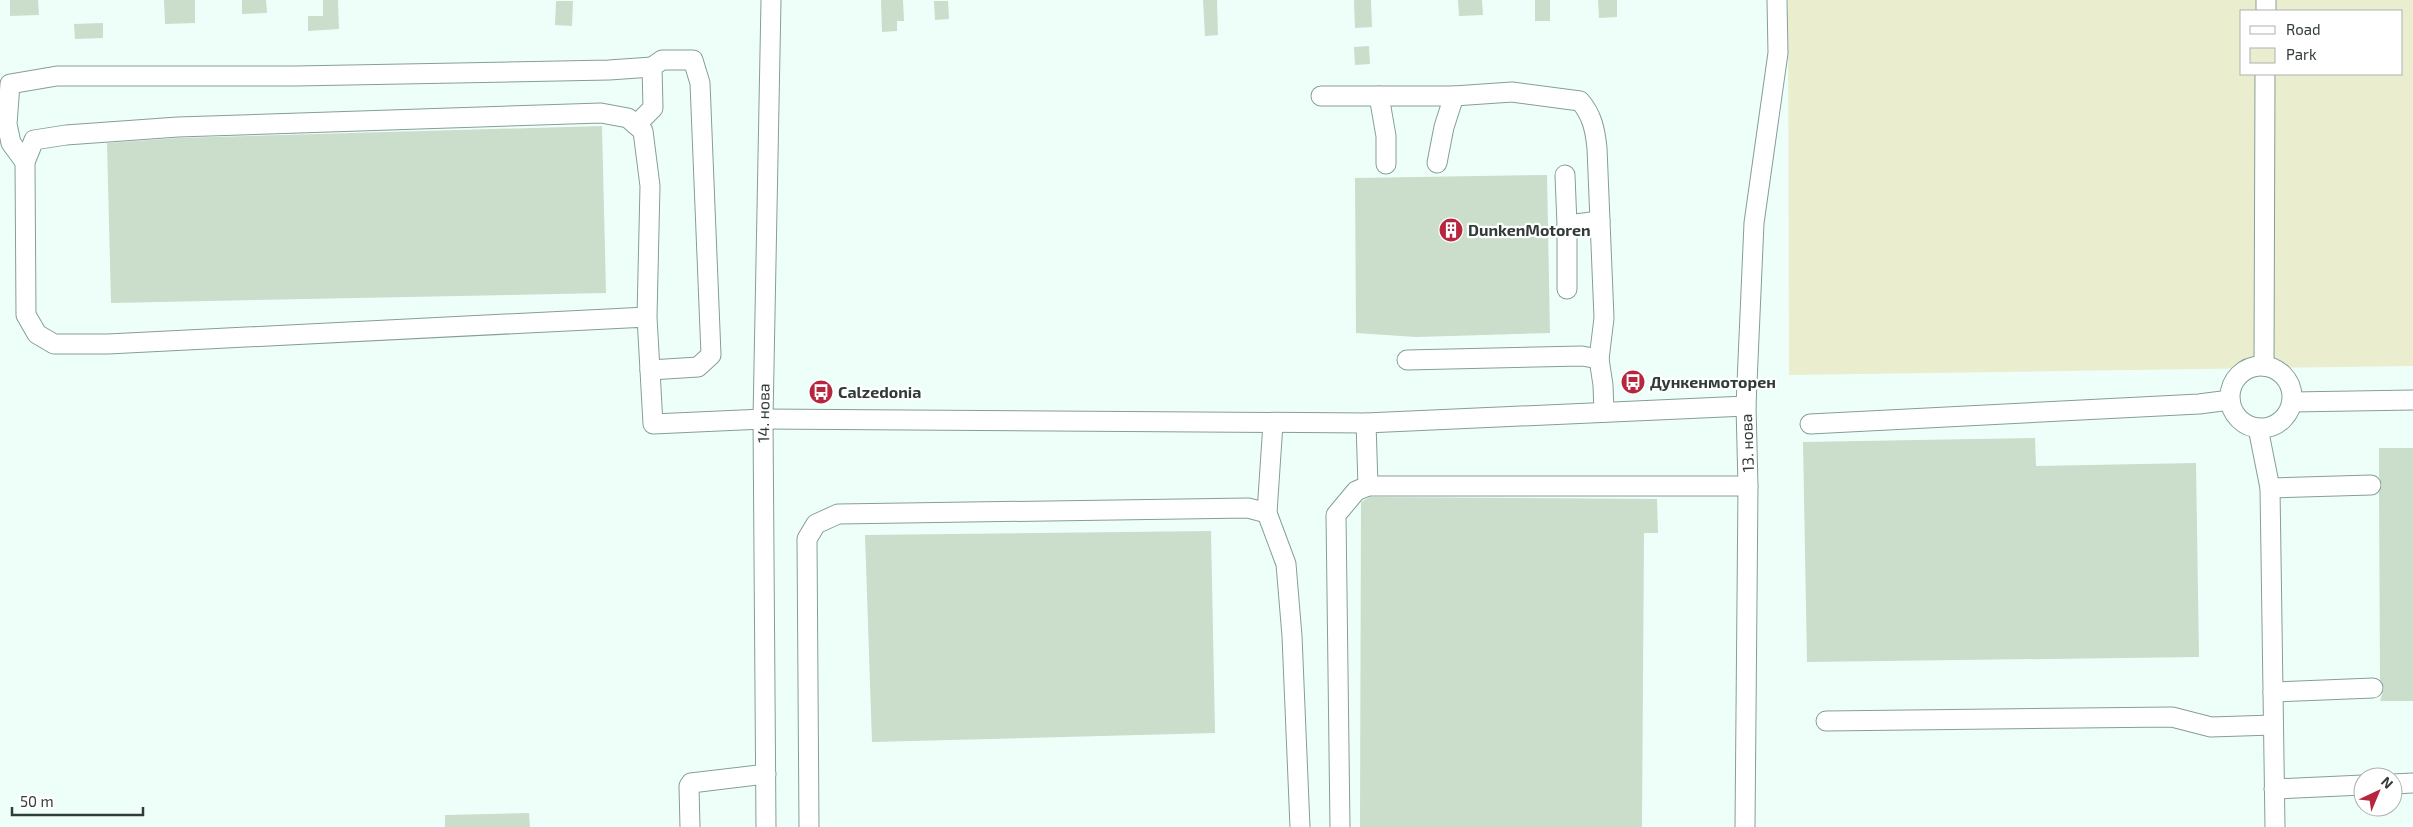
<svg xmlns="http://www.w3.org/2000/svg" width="2413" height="827" font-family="'Exo 2',sans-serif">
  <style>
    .green { fill: #eaeecf; fill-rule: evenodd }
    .building { fill: #cbddcb }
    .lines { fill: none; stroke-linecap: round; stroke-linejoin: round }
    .minor-casing { stroke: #859e97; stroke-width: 21 }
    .minor { stroke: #fff; stroke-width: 19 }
    .labels { text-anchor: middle; stroke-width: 4.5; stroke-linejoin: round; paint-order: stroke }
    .poi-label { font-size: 16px; font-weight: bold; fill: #313c39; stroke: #fff; text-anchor: start }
    .street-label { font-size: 16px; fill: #313c39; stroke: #fff }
  </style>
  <rect width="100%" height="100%" fill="#eefffa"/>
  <path class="green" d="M1788 0H2413V366L1789 375ZM2242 11H2402V74H2242Z"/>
  <path class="building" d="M10 0H38L39 15 10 16Z
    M164 0H195V23L165 24Z
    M242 0H266L267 13 242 14Z
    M323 0H338L339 29 308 31V16H323Z
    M881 0H903L904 21H897V31L882 32Z
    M1203 0H1217L1218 35 1205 36Z
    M1354 0H1371L1372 27 1355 28Z
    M1458 0H1482L1483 15 1459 16Z
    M1535 0H1550V21H1535Z
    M1598 0H1617V17L1599 18Z
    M556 1H573L572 26 555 25Z
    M934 1H948L949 19 935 20Z
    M103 23V38L75 39 74 24Z
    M1369 46 1370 64 1355 65 1354 47Z
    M602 126 606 293 111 303 107 143 179 138Z
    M1547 175 1550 333 1416 337 1356 333 1355 178Z
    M2035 438 2036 466 2196 463 2199 657 1807 662 1803 442Z
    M2379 448H2413V701H2380L2384 688 2380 680 2379 492 2382 485 2379 477Z
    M1370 497 1657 499 1658 533H1644L1642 827H1360L1361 502Z
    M1211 531 1215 733 872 742 865 535Z
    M529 813 530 827H445V815Z"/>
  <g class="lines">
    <defs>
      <g id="minor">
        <path d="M2266 11V0"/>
        <path d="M1321 96H1454L1512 92 1580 101C1592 115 1595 129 1597 148L1604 318 1599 359"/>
        <path d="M1379 96 1386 136V164"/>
        <path d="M636 125 653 108 652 67 662 60H693L700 83 711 355 698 367 650 370"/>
        <path d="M25 162 11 143 7 124 10 84 57 76H296L609 70 652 67"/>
        <path d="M1437 163 1444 127 1454 96"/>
        <path d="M1565 175 1567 225 1600 221"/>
        <path d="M1567 289V225"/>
        <path d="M647 317 650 186 643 131 628 118 601 113 178 127 66 135 34 140 25 162 26 315 37 334 54 344H108L647 317 653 424 763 419 1366 423 1746 406"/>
        <path d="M1407 360 1582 356 1599 359 1603 385 1604 412"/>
        <circle cx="2261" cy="397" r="31"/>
        <path d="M2264 366 2265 74"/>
        <path d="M2292 402 2413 400"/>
        <path d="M1273 423 1267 513 1286 564 1292 636 1300 827"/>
        <path d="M1366 423 1368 486"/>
        <path d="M1810 424 2199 404 2230 400"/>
        <path d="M2258 428 2270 488 2275 827"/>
        <path d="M2270 488 2371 485"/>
        <path d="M2273 692 2373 688"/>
        <path d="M1826 721 2172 717 2211 727 2273 725"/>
        <path d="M2393 784 2413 783"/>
        <path d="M2274 789 2363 785"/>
        <path d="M690 827 689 786 691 783 766 774"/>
        <path id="s1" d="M766 827 763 419 771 0"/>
        <path d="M809 827 807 539 816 524 838 514 1248 508 1267 513"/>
        <path d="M1340 827 1336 515 1356 491 1368 486H1748"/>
        <path d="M1745 827 1748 486 1746 406 1754 223 1778 53 1777 0"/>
      </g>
    </defs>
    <use href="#minor" class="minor-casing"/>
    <use href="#minor" class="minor"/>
  </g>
  <defs>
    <symbol id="building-disc" viewBox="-11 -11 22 22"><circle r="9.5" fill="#b7263e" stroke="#fff"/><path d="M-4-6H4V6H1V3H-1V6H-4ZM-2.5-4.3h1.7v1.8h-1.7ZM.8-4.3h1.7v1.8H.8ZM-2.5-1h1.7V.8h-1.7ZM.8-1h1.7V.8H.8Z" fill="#fff"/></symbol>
    <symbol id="bus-disc" viewBox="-11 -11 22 22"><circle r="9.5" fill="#b7263e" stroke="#fff"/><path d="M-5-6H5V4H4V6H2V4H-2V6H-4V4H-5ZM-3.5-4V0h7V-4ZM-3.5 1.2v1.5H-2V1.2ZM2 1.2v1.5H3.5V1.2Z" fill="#fff"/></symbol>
  </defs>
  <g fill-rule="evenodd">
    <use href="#building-disc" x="1437" y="216" width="28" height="28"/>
    <use href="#bus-disc" x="1619" y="368" width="28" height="28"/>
    <use href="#bus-disc" x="807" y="378" width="28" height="28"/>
  </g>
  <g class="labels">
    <g class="poi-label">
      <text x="1468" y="236">DunkenMotoren</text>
      <text x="1650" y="388">Дункенмоторен</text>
      <text x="838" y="398">Calzedonia</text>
    </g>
    <g class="street-label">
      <text dy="6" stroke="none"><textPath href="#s1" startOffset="414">14. нова</textPath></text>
      <text transform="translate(1747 443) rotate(-92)" y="6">13. нова</text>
    </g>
  </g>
  <rect x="2240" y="10" width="162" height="65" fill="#ffffff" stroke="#adb1b0"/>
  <rect x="2250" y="26" width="25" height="8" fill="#ffffff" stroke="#adb1b0"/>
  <text x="2286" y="35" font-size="15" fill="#313c39">Road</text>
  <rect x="2250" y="48" width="25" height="15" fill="#eaeecf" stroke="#adb1b0"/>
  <text x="2286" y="60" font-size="15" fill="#313c39">Park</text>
  <g transform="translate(2378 792) rotate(44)"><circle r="24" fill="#ffffff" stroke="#adb1b0"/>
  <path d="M0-4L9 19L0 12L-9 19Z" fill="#b7263e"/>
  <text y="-8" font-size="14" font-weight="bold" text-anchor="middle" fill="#313c39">N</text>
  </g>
  <path d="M12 807v8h131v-8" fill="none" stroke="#313c39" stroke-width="2.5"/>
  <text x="20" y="807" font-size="15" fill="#313c39" stroke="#ffffff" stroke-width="4" paint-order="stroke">50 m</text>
</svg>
